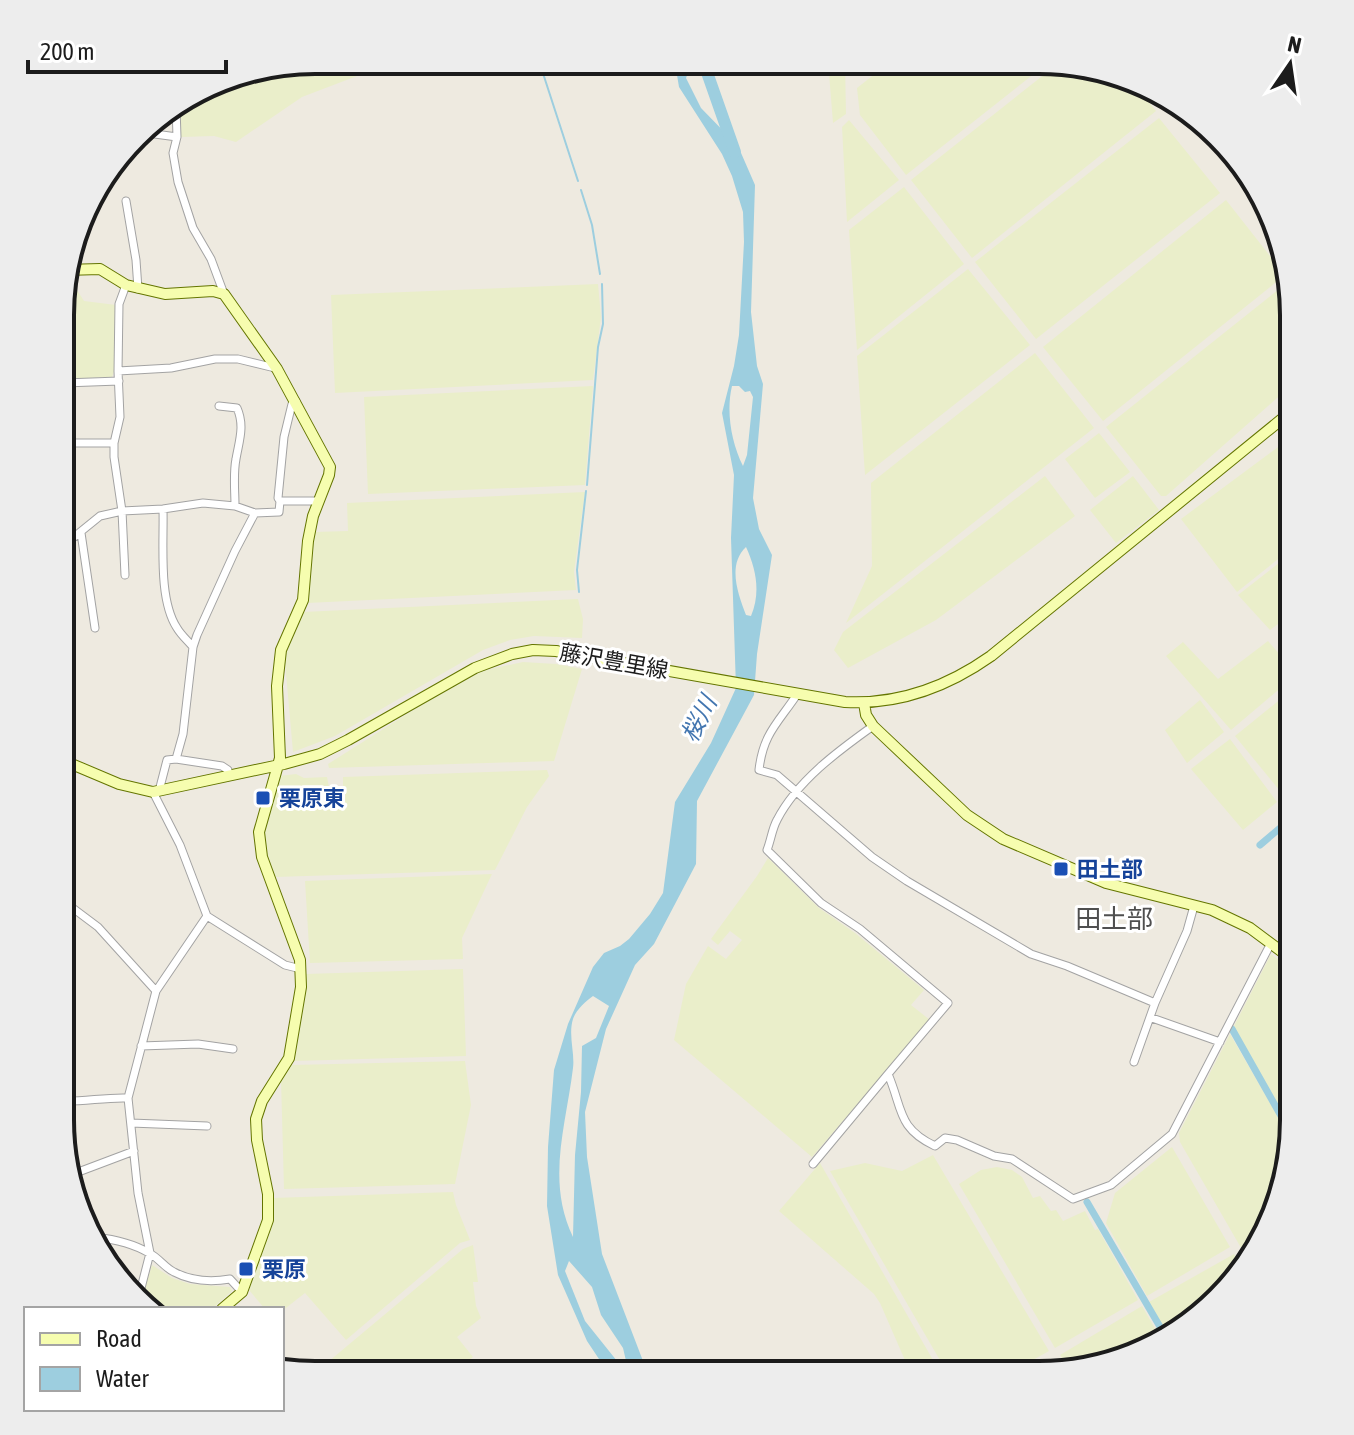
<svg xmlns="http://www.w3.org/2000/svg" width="1354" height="1435" font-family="'Asap Condensed','Noto Sans JP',sans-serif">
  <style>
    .farmland { fill: #eaeeca }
    .water { fill: #9dcedf; fill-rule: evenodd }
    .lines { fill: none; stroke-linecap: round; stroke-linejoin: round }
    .stream { stroke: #9dcedf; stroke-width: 2 }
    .canal { stroke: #9dcedf; stroke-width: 7 }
    .river { stroke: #9dcedf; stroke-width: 12 }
    .street-casing { stroke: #a3a3a3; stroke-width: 9 }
    .secondary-casing { stroke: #647500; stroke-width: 12 }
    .street { stroke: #fff; stroke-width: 7 }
    .secondary { stroke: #f6fdaf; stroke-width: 10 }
    .transit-dot { fill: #1a4fb4; stroke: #fff; stroke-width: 3 }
    .labels { text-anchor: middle; stroke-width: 6; stroke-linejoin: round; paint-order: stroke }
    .street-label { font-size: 22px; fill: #1c1c1c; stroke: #fff }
    .transit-label { font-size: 22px; font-weight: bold; fill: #164399; stroke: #fff; text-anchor: start }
    .water-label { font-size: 24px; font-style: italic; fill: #4376b0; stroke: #fff }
    .quarter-label { font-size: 26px; fill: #4f4f4f; stroke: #fff }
    .rim { fill: none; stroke: #1c1c1c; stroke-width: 4 }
  </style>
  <rect width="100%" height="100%" fill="#eeeae0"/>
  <path class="farmland" d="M315 60H399L302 97 236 142 214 136 181 137 179 104 233 74Z
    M828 61 845 62 846 114 833 123Z
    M890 62H1049L906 175 860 115 857 88Z
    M1060 62H1072L1133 83 1156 111 972 258 911 180Z
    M1159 118 1220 193 1036 339 975 262Z
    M849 120 899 180 847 222 842 127Z
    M904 187 964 264 857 350 849 230Z
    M1226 200 1285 275 1103 421 1043 347Z
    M968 269 1030 345 865 475 857 356Z
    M65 276H68L84 301 116 305 115 369 112 377 64 379Z
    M1288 282 1293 299V384L1166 496H1161L1106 427Z
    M598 284 601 317 593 380 335 393 331 295Z
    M1035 353 1094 428 846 623 872 566 871 483Z
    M593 386 585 485 368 494 364 397Z
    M1099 433 1130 472 1095 498 1065 459Z
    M1293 436V547L1237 592 1181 519Z
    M1045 476 1075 516 936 620 848 668 834 650 843 632Z
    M1133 476 1159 510 1116 543 1090 510Z
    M585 492 574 572 576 590 307 603 309 561 314 532 348 531 347 503Z
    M1293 552V613L1270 630 1238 595Z
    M578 599 583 619 582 638 534 636 510 640 483 650 335 736 293 752 284 651 303 612Z
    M1268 641 1288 664 1280 671 1283 686 1231 730 1166 656 1183 642 1218 679Z
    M523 662 556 664 582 669 554 761 329 768 328 764 453 685 485 670Z
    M1293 689V807L1235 736Z
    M1200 700 1224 732 1187 763 1165 730Z
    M1230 739 1277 802 1243 830 1191 769Z
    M547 770 549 776 527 807 495 870 275 877 267 860 263 844 264 830 279 776 296 774 304 778 327 777 330 792H343V777Z
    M768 858 819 908 855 933 924 990 911 1005 930 1020 812 1157 674 1040 686 984 708 946 726 959 742 940 730 931 718 945 711 939 757 876Z
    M492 874 462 938 463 959 310 963 305 881Z
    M1271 954 1293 971V1131L1233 1028Z
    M463 969 466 1056 294 1061 306 974Z
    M1230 1034 1292 1141 1260 1247 1248 1260 1180 1142 1179 1133Z
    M465 1061 471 1105 455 1184 284 1189 281 1080 291 1065Z
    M1172 1147 1230 1247 1147 1296 1106 1223 1115 1193Z
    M933 1155 1049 1351 1008 1374H948L830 1171 865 1163 902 1171Z
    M820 1163 941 1374H911L880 1303 874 1294 779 1211Z
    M997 1167 1012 1170 1022 1177 1033 1198 1040 1196 1051 1211 1056 1210 1063 1221 1085 1211 1095 1230 1098 1229 1138 1300 1055 1348 959 1184 981 1170Z
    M453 1192 456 1205 470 1240 460 1243 346 1340 305 1293 282 1311V1309H265L249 1290 271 1227 272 1198Z
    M473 1245 478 1282H473L476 1306 481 1318 457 1337 473 1357 452 1374H318L316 1372 463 1249Z
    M1234 1254 1241 1267 1181 1332 1169 1336 1149 1302Z
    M152 1265 172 1278 190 1284 230 1287 232 1291 212 1309H154L142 1298Z
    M1142 1306 1161 1339 1068 1370 1060 1355Z"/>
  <path class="water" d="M683 61H715L716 68 697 63 690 68 686 78 701 108 738 146 755 185 751 312 757 366 763 384 753 498 759 529 772 555 757 654 754 695 697 801 696 864 654 944 635 965 606 1029 585 1112 587 1157 602 1254 648 1374H609L587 1341 558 1275 547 1206 548 1147 554 1070 568 1024 593 967 604 953 620 946 629 939 650 914 663 893 675 802 711 743 736 688 731 538 734 475 722 413 734 366 739 335 744 242 743 212 732 176 722 154 679 87 677 75ZM732 386H739L745 392 750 391 753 397 747 455 743 466C731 442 726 411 732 386ZM746 547C756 569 761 592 751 616L746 615C738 594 727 565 746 547ZM593 996 609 1006 596 1038 582 1046 581 1092 575 1155 573 1237C546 1181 566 1126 573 1068 575 1053 568 1035 573 1019 576 1010 586 1001 593 996ZM569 1261 592 1287 601 1315 623 1348 627 1365 621 1366 585 1321 565 1271Z"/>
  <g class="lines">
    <path class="stream" d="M539 61 578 181
      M581 190 592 225 600 274
      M587 485 598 347 603 324 602 284
      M579 592 577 570 586 491"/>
    <path class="canal" d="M1260 845 1293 817
      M1293 946 1289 950 1293 954
      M1232 1029 1293 1137
      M1087 1202 1166 1337"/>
    <path class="river" d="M703 61 735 152"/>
    <defs>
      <path id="street" d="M176 107 177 137 173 153 178 182 193 228 211 259 224 294
        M140 132 177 137
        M126 201 136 260 138 289
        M118 371 171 368 215 359H238L275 368
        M64 383 119 381
        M219 406 237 408C245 426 239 441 236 459 233 474 235 491 235 506
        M64 443H114
        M280 501 278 498 284 437 292 404 296 401
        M163 509C164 543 158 599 177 628 181 635 188 641 193 647
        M81 533 95 628
        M63 546 100 516 122 511 163 509 203 503 235 506 255 513 279 512 280 501H318
        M125 575 122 511 114 457V443L120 417 118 371 119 304 126 285
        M798 693C779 722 763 733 759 770L777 775 872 857 907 881 1031 954 1067 966 1155 1003 1134 1062
        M873 726C838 751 797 781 777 820 772 829 771 840 767 850L821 903 860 929 948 1003 888 1074
        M176 759 222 766 228 770 229 776
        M159 791 167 760 176 759 183 734 193 647 197 635 235 551 255 513
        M153 792 180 845 207 916 285 965 301 969
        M62 803 65 800
        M62 900 98 927 156 991
        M1155 1003 1187 931 1194 906
        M1152 1018 1220 1042
        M141 1046 198 1044 233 1049
        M61 1101C84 1102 105 1097 128 1098
        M131 1123 207 1126
        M813 1164 888 1074C903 1109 897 1128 935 1146L945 1138 957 1140 994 1156 1012 1159 1073 1199 1111 1185 1172 1134 1271 943
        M73 1174 134 1151
        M95 1237C112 1239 134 1244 149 1253 159 1258 165 1268 174 1272 191 1281 212 1282 230 1279L242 1292
        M139 1296 150 1253 138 1193 128 1098 156 991 207 916"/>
      <path id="secondary" d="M65 270 100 269 126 285 165 294 213 291 224 294 277 369 330 467 329 475 313 516 308 541 303 600 281 650 277 686 280 758 259 832 262 857 300 960 301 987 289 1058 262 1101 256 1119 257 1140 268 1194V1220L242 1292 222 1309
        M864 703 866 715 873 726 967 815 1003 839 1106 883 1212 910 1250 928 1293 960
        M62 760 119 784 153 792 284 764 320 754 348 740 475 668 512 654 533 650 556 651 845 702C900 705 947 687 991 656L1293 410"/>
    </defs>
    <use href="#street" class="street-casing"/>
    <use href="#secondary" class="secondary-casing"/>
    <use href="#street" class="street"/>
    <use href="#secondary" class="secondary"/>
  </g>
  <g class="transit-dot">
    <rect x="255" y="790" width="16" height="16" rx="4"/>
    <rect x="1053" y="861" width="16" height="16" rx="4"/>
    <rect x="238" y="1261" width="16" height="16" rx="4"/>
  </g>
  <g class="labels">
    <g class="street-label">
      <text transform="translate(614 661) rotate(10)" y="8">藤沢豊里線</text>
    </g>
    <g class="transit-label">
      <text x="279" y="806">栗原東</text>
      <text x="1077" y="877">田土部</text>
      <text x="262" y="1277">栗原</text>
    </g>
    <g class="water-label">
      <text transform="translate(699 719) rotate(-63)" y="8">桜川</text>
    </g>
    <g class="quarter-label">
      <text x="1114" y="928">田土部</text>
    </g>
  </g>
  <path d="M0 0H1354V1435H0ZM315 74H1039A241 241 0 0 1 1280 315V1120A241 241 0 0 1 1039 1361H315A241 241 0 0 1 74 1120V315A241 241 0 0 1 315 74Z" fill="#ededed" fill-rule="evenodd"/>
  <path class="rim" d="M315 74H1039A241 241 0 0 1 1280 315V1120A241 241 0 0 1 1039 1361H315A241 241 0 0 1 74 1120V315A241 241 0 0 1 315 74Z"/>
  <rect x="24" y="1307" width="260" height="104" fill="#ffffff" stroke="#a4a4a4" stroke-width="2"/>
  <rect x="40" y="1333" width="40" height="12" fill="#f6fdaf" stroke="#a4a4a4" stroke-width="2"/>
  <text x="96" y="1347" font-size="24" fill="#1c1c1c">Road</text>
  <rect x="40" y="1367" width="40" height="24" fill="#9dcedf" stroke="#a4a4a4" stroke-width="2"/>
  <text x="96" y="1387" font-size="24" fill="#1c1c1c">Water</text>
  <g transform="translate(1290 64) rotate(13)" stroke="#ffffff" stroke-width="6" paint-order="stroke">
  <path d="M0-6L14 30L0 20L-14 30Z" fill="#1c1c1c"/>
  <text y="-12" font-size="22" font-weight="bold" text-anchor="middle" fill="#1c1c1c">N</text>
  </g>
  <path d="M28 60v12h198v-12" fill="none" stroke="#1c1c1c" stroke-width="4"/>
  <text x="40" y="60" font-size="24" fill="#1c1c1c" stroke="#ffffff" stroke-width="6" paint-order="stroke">200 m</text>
</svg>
